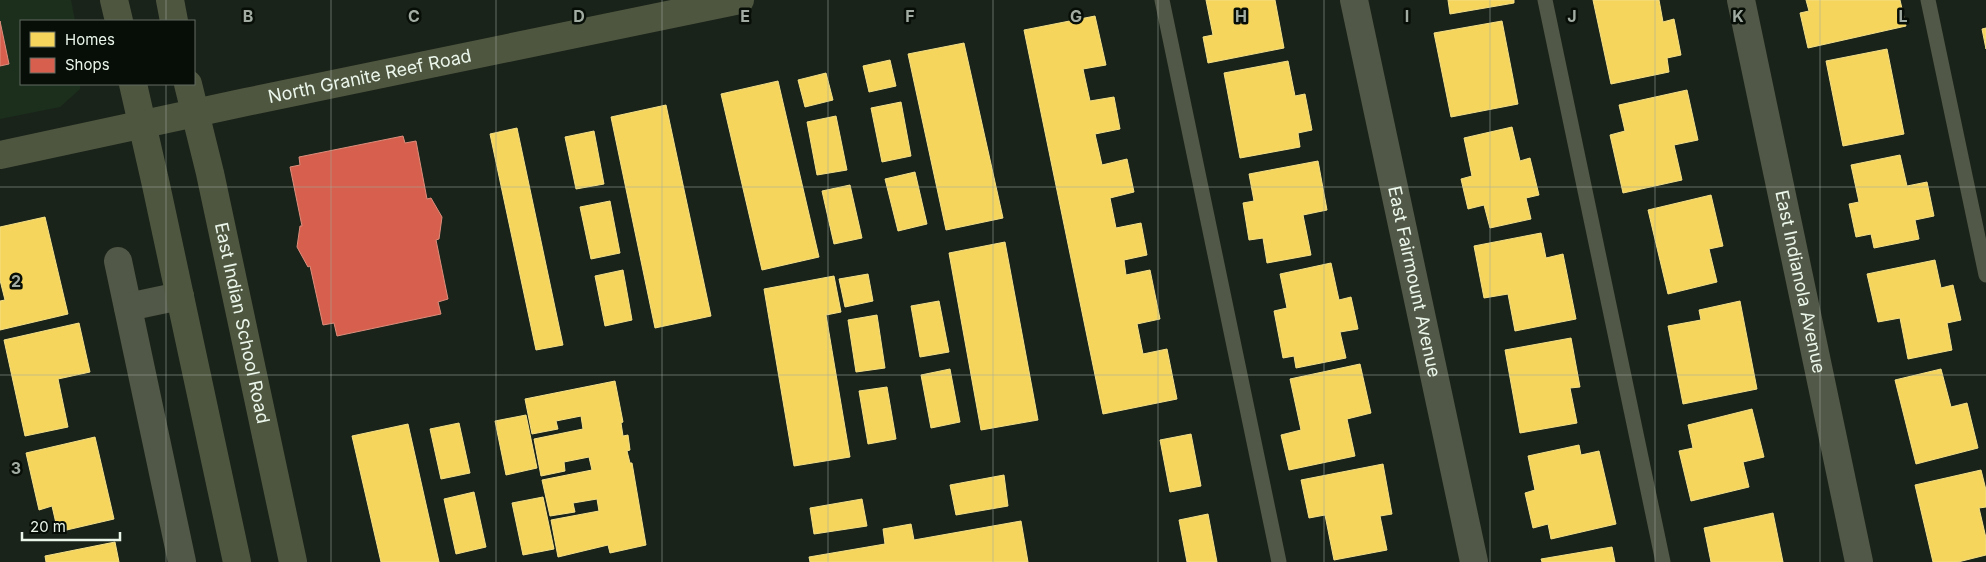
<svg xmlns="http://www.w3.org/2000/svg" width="1986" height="562" font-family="Inter,sans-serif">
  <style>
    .built { fill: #1b2f1c }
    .homes { fill: #f6d55c; stroke: #f3df87 }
    .shops { fill: #d6604d; stroke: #dc8d7c }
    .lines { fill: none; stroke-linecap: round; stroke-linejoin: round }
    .lane { stroke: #525847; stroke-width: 15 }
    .street { stroke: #525847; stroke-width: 28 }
    .secondary { stroke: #4f5640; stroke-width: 28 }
    .grid { fill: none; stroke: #a2aca2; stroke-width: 1; stroke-opacity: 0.55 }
    .labels { text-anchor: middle; stroke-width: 5; stroke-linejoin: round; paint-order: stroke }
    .street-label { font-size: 18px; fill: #ebf6eb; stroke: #070e07 }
    .grid-label { font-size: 16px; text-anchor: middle; font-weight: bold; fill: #a2aca2; stroke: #070e07; stroke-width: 5; stroke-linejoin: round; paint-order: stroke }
  </style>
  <rect width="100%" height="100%" fill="#1a231a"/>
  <path class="built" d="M0 0H71L75 21H21V84H80V89L60 107 0 119Z"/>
  <path class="homes" d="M1206 0H1275L1284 48 1208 63 1203 37 1213 35Z
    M1448 0H1514V3L1450 14Z
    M1593 0H1659L1663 22 1674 19 1681 55 1667 58 1669 72 1611 84Z
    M1806 0H1900L1906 26 1808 48 1800 13 1809 11Z
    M1095 16 1106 65 1083 69 1090 101 1114 97 1120 129 1095 134 1102 165 1127 159 1134 192 1110 198 1116 228 1141 223 1147 255 1124 260 1126 275 1150 270 1160 319 1137 324 1143 354 1167 349 1177 399 1103 414 1024 30Z
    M1502 21 1518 104 1451 117 1434 33Z
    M1986 28V49L1982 29Z
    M964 43 1003 218 946 230 908 54Z
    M1887 49 1904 134 1843 146 1826 61Z
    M890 60 896 86 869 92 863 66Z
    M1288 61 1295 96 1305 94 1312 130 1298 133 1300 147 1240 158 1224 73Z
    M826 73 833 100 805 107 798 80Z
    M778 81 819 257 762 270 721 94Z
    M1687 90 1698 140 1674 145 1682 180 1623 193 1610 135 1625 131 1619 105Z
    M901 102 911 156 882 162 871 108Z
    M666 105 711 316 655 328 611 117Z
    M836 116 847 170 817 175 807 122Z
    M1512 127 1520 161 1530 158 1539 195 1526 198 1531 219 1490 228 1484 205 1468 209 1461 179 1472 176 1464 138Z
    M517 128 563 345 536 350 490 134Z
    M594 131 604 184 576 189 565 137Z
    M1900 155 1907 186 1927 182 1934 216 1915 220 1919 239 1874 248 1871 234 1856 237 1849 204 1859 202 1851 165Z
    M1318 161 1327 210 1303 215 1311 255 1267 263 1263 238 1249 240 1243 203 1254 201 1249 174Z
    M915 172 927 224 898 231 885 179Z
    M850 185 862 238 834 244 822 191Z
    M1711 195 1723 246 1709 249 1717 282 1668 294 1648 210Z
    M610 201 620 253 591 259 580 207Z
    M45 217 68 314 0 330V301L5 300 0 280V227Z
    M1541 233 1546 258 1563 254 1576 319 1515 331 1508 294 1484 298 1474 246Z
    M1005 242 1038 420 981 430 949 253Z
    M1935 260 1941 288 1953 285 1961 320 1947 323 1952 350 1908 359 1900 318 1878 322 1867 274Z
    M1331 263 1339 300 1351 297 1358 329 1340 332 1346 358 1296 368 1294 356 1283 358 1274 311 1287 308 1280 274Z
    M623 270 632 320 605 326 595 276Z
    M868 274 873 301 845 307 839 279Z
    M834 276 841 312 826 315 850 457 794 466 764 289Z
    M939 301 949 352 920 357 911 306Z
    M1740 301 1757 389 1683 404 1668 326 1701 320 1699 310Z
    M877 315 885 368 856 372 848 320Z
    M79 323 90 372 58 379 68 427 25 436 4 340Z
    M1571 338 1580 387 1570 388 1577 423 1520 433 1505 350Z
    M1360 364 1371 413 1347 419 1355 456 1289 470 1281 435 1301 430 1290 379Z
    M950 369 960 422 931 428 921 375Z
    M1941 369 1951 407 1967 403 1978 448 1916 464 1895 380Z
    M615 381 623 422 621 423 623 436 628 435 630 450 627 451 630 463H632L646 545 610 553 608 545 558 557 551 520 599 511 597 499 573 503 575 512 550 516 542 480 592 470 589 457 564 462 565 471 541 476 534 439 583 429 581 416 556 421 558 429 532 434 525 399Z
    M887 387 896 439 868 444 859 391Z
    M1752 409 1764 457 1743 462 1749 487 1691 501 1679 451 1693 448 1688 425Z
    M526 415 537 468 506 475 495 421Z
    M459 423 470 473 441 479 430 429Z
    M408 424 439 562H381L352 436Z
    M1191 434 1201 486 1170 492 1160 440Z
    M95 437 114 519 58 532 52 506 39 510 26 453Z
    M1579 445 1581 455 1599 451 1616 524 1551 539 1548 524 1533 528 1525 493 1535 490 1528 456Z
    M1383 464 1392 514 1380 516 1387 550 1334 560 1325 515 1309 518 1301 480Z
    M1981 470 1986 490V507L1979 508 1986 538V555L1958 562H1933L1915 485Z
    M1004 475 1008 506 956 515 950 485Z
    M474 492 486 547 456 554 444 499Z
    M543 497 554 549 523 555 512 503Z
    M862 499 867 526 814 534 810 508Z
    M1773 513 1783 562H1711L1704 528Z
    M1208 514 1217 562H1187L1179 520Z
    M1021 521 1028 562H810L809 557 885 544 883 529 911 524 914 540Z
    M115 542 119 562H46L45 556Z
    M1612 547 1615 562H1542L1541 559Z"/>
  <path class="shops" d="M0 21 9 64 0 66Z
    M403 136 405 143 416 141 427 199 431 198 442 217 439 239 436 240 448 299 438 302 441 314 337 336 334 323 323 325 310 266 308 267 297 247 300 226H302L290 167 300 165 299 157Z"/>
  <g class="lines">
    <path class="lane" d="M1162 0 1279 562
      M1545 0 1663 562
      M1928 0 1986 275"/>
    <g class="street">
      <path id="s1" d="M1354 0 1474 562"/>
      <path id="s2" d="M1741 0 1859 562"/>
      <path d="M118 261 182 562"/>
      <path d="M128 307 180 296"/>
    </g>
    <g class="secondary">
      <path d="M114 0 119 21"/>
      <path d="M170 0 174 21"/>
      <path d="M133 84 156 185 237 562"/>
      <path id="s3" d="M188 84 210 173 293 562"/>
      <path id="s4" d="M0 155 246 102 740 0"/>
    </g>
  </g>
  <path class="grid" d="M166 0V21M331 0V562M496 0V562M662 0V562M828 0V562M993 0V562M1158 0V562M1324 0V562M1490 0V562M1655 0V562M1820 0V562M166 84V562M0 187H1986M0 375H1986"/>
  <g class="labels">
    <g class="street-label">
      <text dy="6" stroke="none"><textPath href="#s4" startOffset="378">North Granite Reef Road</textPath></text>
      <text dy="6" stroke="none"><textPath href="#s1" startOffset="288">East Fairmount Avenue</textPath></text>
      <text dy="6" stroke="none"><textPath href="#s2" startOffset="288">East Indianola Avenue</textPath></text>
      <text dy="6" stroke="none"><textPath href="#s3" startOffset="245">East Indian School Road</textPath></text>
    </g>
  </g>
  <g class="grid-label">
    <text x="248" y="22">B</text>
    <text x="414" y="22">C</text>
    <text x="579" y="22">D</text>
    <text x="745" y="22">E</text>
    <text x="910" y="22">F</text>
    <text x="1076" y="22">G</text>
    <text x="1241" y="22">H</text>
    <text x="1407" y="22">I</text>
    <text x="1572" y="22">J</text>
    <text x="1738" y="22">K</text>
    <text x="1903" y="22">L</text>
    <text x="16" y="287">2</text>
    <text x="16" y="474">3</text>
  </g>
  <rect x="20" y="20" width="175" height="65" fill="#070e07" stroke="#626b62"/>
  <rect x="30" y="32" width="25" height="15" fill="#f6d55c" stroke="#626b62"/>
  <text x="65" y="45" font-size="15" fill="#ebf6eb">Homes</text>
  <rect x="30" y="58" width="25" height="15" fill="#d6604d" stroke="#626b62"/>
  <text x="65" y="70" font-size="15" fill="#ebf6eb">Shops</text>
  <path d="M22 532v8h98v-8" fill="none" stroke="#ebf6eb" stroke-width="2.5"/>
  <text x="30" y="532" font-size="15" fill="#ebf6eb" stroke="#070e07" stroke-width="4" paint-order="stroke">20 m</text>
</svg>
